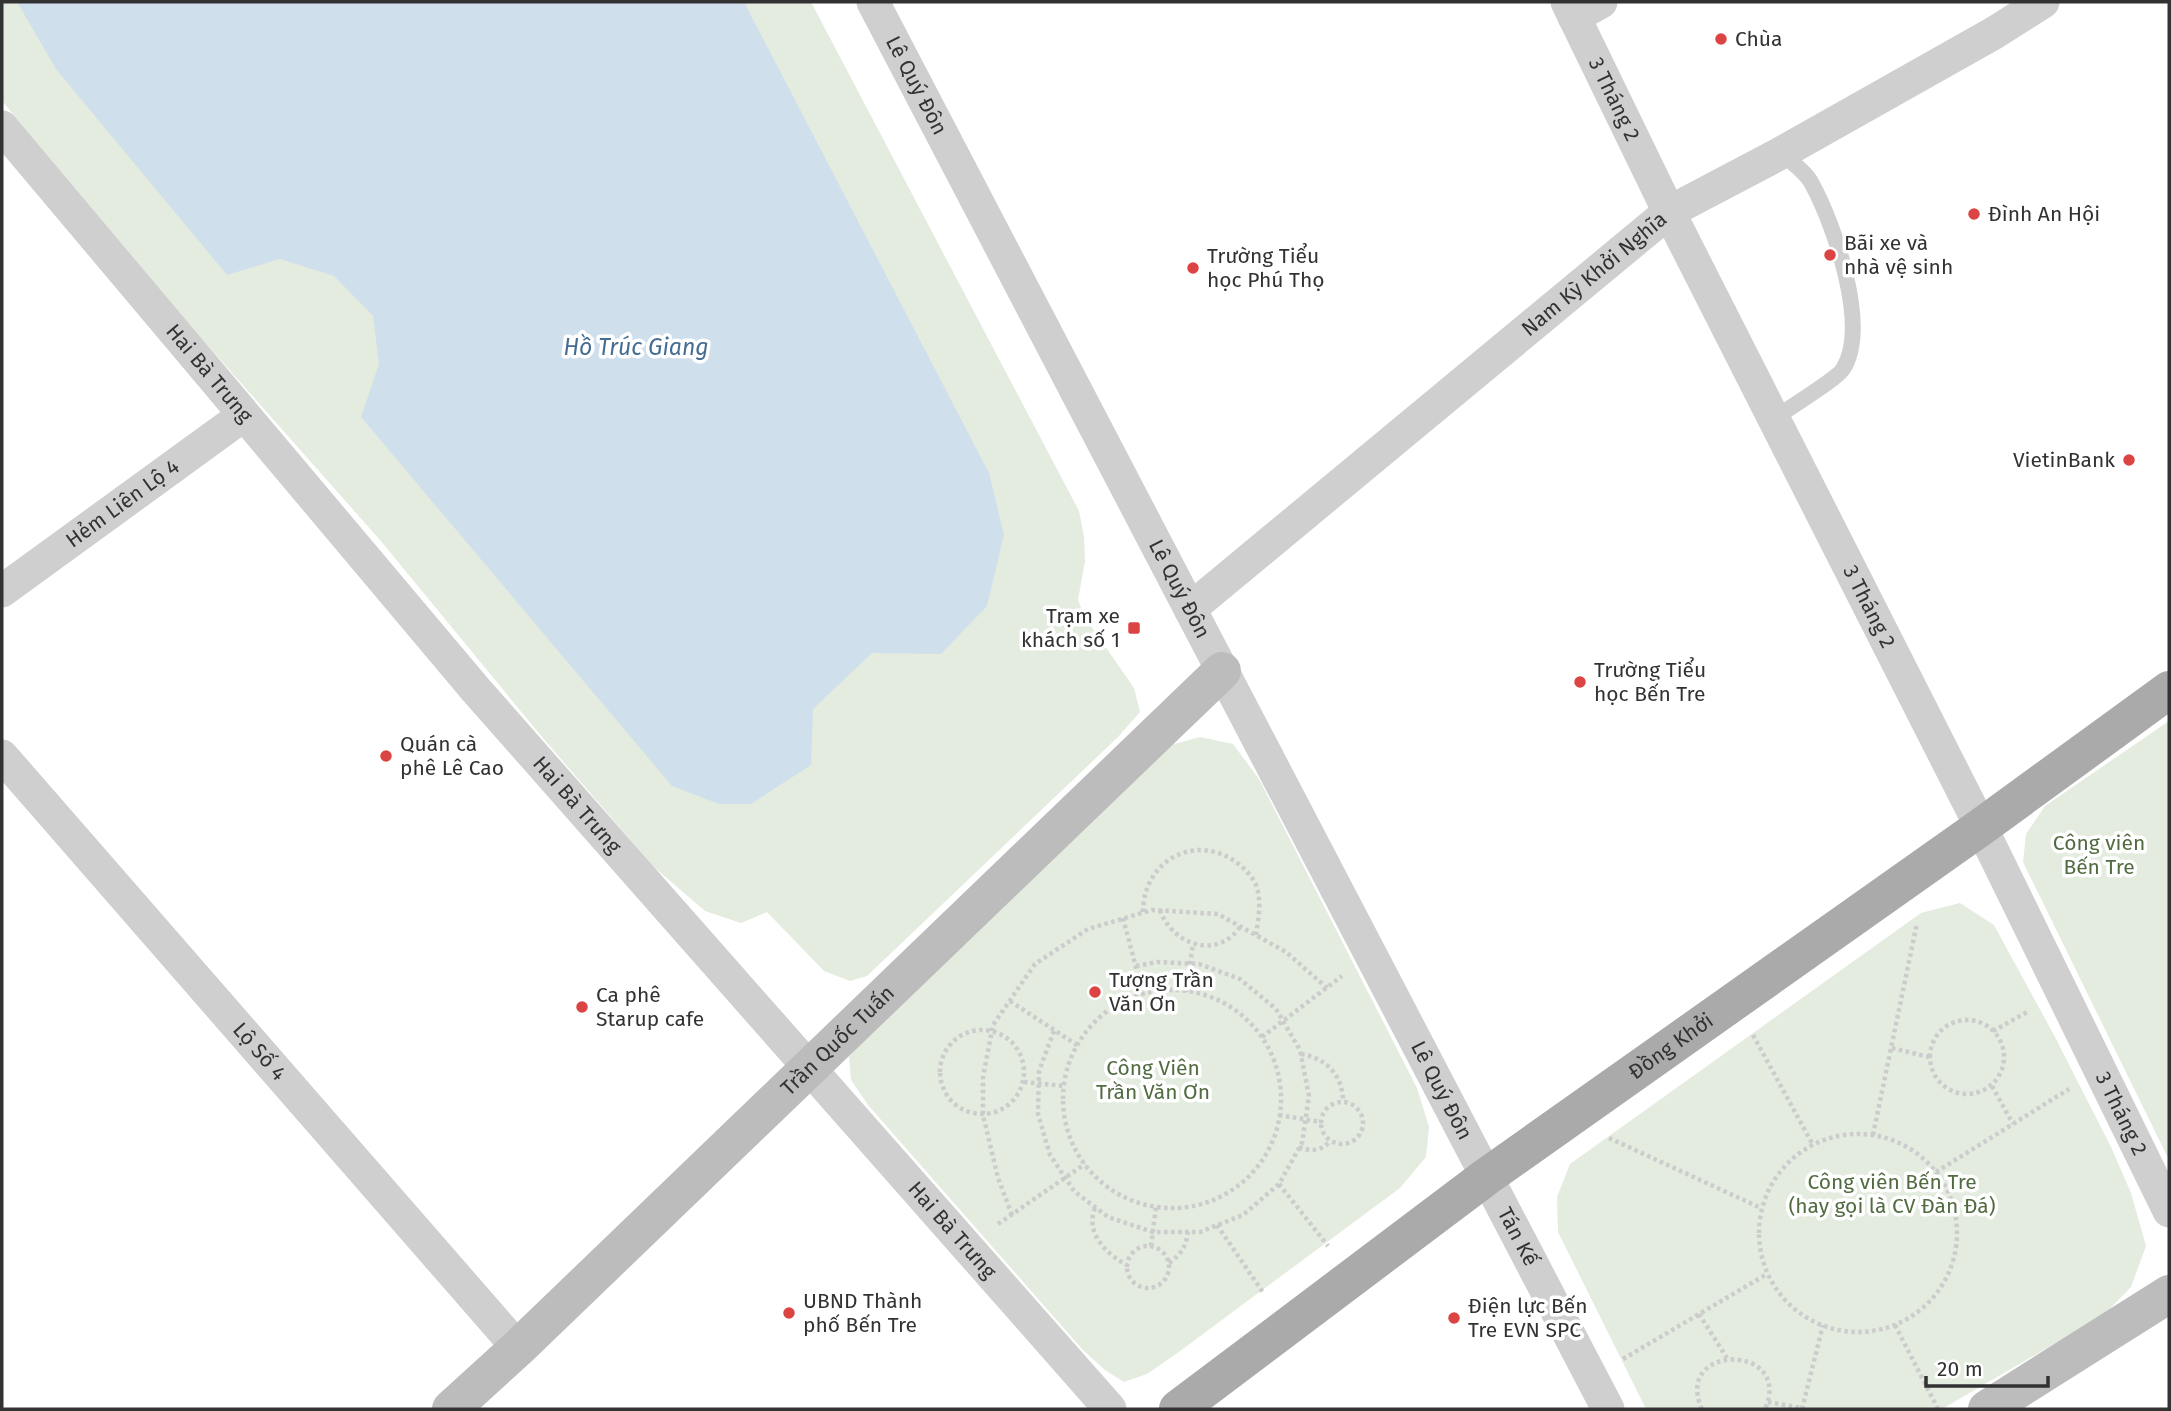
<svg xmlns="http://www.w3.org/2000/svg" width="2171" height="1411" font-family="'Fira Sans',sans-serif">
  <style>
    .green { fill: #e4ebdf }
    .water { fill: #d0dfec }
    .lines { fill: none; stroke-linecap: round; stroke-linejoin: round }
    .path { stroke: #ccc; stroke-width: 4.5; stroke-dasharray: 3.5 3.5; stroke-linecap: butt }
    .lane { stroke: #cfcfcf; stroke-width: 16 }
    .street { stroke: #cfcfcf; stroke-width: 33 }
    .secondary { stroke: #bcbcbc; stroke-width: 38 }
    .primary { stroke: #aaa; stroke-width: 38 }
    .poi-dot { fill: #db4443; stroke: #fff; stroke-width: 2.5 }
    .labels { text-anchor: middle; stroke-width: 7; stroke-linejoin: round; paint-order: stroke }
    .poi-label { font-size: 21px; fill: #323232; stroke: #fff; text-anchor: start }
    .street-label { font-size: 21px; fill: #323232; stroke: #fff }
    .park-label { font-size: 21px; fill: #526c42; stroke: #fff }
    .water-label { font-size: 23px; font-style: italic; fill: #446d91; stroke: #fff }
  </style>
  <rect width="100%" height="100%" fill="#fff"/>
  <path class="green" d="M2 2H811L1079 511 1084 537 1085 561 1078 600 1084 616 1134 688 1140 712 1118 737 867 976 850 981 824 971 767 912 741 923 705 911 654 867 542 737 380 540 202 339 2 101Z
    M2169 721V1160L2023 862 2026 834 2045 806Z
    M1200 737 1233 744 1259 779 1417 1088 1429 1127 1426 1157 1400 1188 1176 1354 1147 1374 1124 1382 1105 1370 1082 1349 868 1105 851 1080 849 1057 867 1036 1167 746Z
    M1960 903 1994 925 2055 1037 2111 1147 2131 1193 2146 1246 2131 1287 2104 1315 1942 1409H1646L1558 1232 1557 1197 1570 1164 1921 913Z"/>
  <path class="water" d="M17 2H744L989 473 1004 535 987 606 941 654 872 653 813 709 811 765 751 804H719L672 786 361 417 379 364 373 316 334 276 280 259 227 275 56 69Z"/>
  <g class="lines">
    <path class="path" d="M1160 910C1169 937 1202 956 1228 939 1233 936 1237 931 1240 927
      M1143 912C1143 859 1199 830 1241 866 1249 873 1256 881 1258 892 1261 906 1258 921 1256 935
      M1123 918 1143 994
      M1063 1099a109 109 0 1 1 218 0a109 109 0 1 1-218 0Z
      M1186 992 1193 944
      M1010 1001 1077 1045
      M1930 1057a37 37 0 1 1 74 0a37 37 0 1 1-74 0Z
      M940 1072a42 42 0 1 1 84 0a42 42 0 1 1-84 0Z
      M1054 1031 1039 1071 1038 1114 1050 1155 1074 1191 1108 1217 1153 1232H1200L1243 1215 1279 1184 1302 1143 1309 1096 1300 1050 1276 1009 1240 979 1199 964 1157 962 1136 966
      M1993 1031 2029 1011
      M1753 1035 1813 1145
      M1262 1037 1342 976
      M1892 1048 1929 1057
      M1301 1054C1326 1058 1343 1075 1343 1102
      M1024 1082 1064 1086
      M1992 1086 2013 1124
      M1321 1123a21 21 0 1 1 42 0a21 21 0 1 1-42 0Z
      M1279 1115 1321 1122
      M1759 1233a99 99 0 1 1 198 0a99 99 0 1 1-198 0Z
      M1873 1135 1917 923
      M1609 1138 1761 1208
      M1299 1147C1311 1152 1322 1151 1330 1141
      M1936 1172 2069 1089
      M1279 1184 1328 1246
      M1095 1208C1085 1233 1106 1254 1127 1265
      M1012 1215 998 1178 983 1115V1077L993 1025 1035 964 1088 929 1152 910 1218 914 1286 952 1327 988
      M998 1224 1085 1164
      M1217 1225 1264 1294
      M1127 1267a21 21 0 1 1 42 0a21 21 0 1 1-42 0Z
      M1151 1246 1156 1207
      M1169 1263C1181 1255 1186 1246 1188 1232
      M1699 1314 1727 1358
      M1895 1325 1938 1409
      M1623 1359 1767 1274
      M1768 1402 1802 1408
      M1702 1409C1672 1343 1794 1343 1765 1409
      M1802 1409 1823 1325"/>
    <path class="lane" d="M1774 419C1787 409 1837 379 1843 369 1870 327 1834 224 1812 184 1806 172 1791 162 1781 153"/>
    <g class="street">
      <path id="s1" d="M873 2 1608 1409"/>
      <path id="s2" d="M1567 2 1669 212 1981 827 2169 1211"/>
      <path d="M1574 17 1601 2"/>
      <path id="s3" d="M2 127 476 690 1110 1409"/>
      <path id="s4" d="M2 591 244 415"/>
      <path id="s5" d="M1190 609 1669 212 1781 153 1994 33 2043 2"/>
      <path id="s6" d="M2 756 518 1348"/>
    </g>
    <g class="secondary">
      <path id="s7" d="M451 1409 518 1348 1222 671"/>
      <path d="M1987 1409 2169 1294"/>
    </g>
    <path class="primary" id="s8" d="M1178 1409 1486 1177 1981 827 2169 690"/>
  </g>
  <g class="poi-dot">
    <circle cx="1721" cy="39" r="7"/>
    <circle cx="1974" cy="214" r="7"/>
    <circle cx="1830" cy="255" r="7"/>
    <circle cx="1193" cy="268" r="7"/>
    <circle cx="2129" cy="460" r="7"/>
    <rect x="1127" y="621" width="14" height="14" rx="3.5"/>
    <circle cx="1580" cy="682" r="7"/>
    <circle cx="386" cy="756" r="7"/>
    <circle cx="1095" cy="992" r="7"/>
    <circle cx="582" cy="1007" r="7"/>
    <circle cx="789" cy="1313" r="7"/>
    <circle cx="1454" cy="1318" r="7"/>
  </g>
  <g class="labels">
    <g class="poi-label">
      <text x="1735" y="46">Chùa</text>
      <text x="1988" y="221">Đình An Hội</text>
      <text x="1844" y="250">Bãi xe và<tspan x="1844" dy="24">nhà vệ sinh</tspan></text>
      <text x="1207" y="263">Trường Tiểu<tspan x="1207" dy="24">học Phú Thọ</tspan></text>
      <text x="2115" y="467" text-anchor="end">VietinBank</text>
      <text x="1120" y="623" text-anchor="end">Trạm xe<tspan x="1120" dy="24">khách số 1</tspan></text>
      <text x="1594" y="677">Trường Tiểu<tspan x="1594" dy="24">học Bến Tre</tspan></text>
      <text x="400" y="751">Quán cà<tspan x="400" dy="24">phê Lê Cao</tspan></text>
      <text x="1109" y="987">Tượng Trần<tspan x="1109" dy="24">Văn Ơn</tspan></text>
      <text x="596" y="1002">Ca phê<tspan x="596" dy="24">Starup cafe</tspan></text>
      <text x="803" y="1308">UBND Thành<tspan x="803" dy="24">phố Bến Tre</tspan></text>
      <text x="1468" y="1313">Điện lực Bến<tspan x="1468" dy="24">Tre EVN SPC</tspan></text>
    </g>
    <g class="street-label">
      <text dy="7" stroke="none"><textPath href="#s1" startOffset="94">Lê Quý Đôn</textPath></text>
      <text dy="7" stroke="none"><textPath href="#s2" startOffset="108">3 Tháng 2</textPath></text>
      <text dy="7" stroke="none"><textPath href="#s5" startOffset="525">Nam Kỳ Khởi Nghĩa</textPath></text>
      <text dy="7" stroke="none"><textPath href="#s3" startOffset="322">Hai Bà Trưng</textPath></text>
      <text dy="7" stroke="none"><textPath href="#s4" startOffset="149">Hẻm Liên Lộ 4</textPath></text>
      <text dy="7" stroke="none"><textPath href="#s1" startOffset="662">Lê Quý Đôn</textPath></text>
      <text dy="7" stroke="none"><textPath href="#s2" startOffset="676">3 Tháng 2</textPath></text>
      <text dy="7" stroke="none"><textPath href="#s3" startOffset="889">Hai Bà Trưng</textPath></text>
      <text dy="7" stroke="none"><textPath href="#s7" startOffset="534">Trần Quốc Tuấn</textPath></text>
      <text dy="7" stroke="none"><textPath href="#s8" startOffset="612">Đồng Khởi</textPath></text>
      <text dy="7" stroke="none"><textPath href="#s6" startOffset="392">Lộ Số 4</textPath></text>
      <text dy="7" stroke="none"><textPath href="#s1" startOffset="1228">Lê Quý Đôn</textPath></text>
      <text dy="7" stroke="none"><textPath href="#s2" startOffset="1242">3 Tháng 2</textPath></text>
      <text dy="7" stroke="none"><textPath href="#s3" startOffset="1456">Hai Bà Trưng</textPath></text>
      <text dy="7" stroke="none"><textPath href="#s1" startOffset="1393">Tán Kế</textPath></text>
    </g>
    <g class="park-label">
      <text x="2099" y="850">Công viên<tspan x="2099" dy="24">Bến Tre</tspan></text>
      <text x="1153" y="1075">Công Viên<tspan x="1153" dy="24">Trần Văn Ơn</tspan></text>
      <text x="1892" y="1189">Công viên Bến Tre<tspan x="1892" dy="24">(hay gọi là CV Đàn Đá)</tspan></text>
    </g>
    <g class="water-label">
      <text x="636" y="355">Hồ Trúc Giang</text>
    </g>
  </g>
  <rect width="2171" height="1411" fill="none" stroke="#323232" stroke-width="7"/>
  <path d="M1926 1376v10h122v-10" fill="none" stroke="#323232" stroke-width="3.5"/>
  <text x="1937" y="1376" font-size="21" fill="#323232" stroke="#ffffff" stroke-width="5" paint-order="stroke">20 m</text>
</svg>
